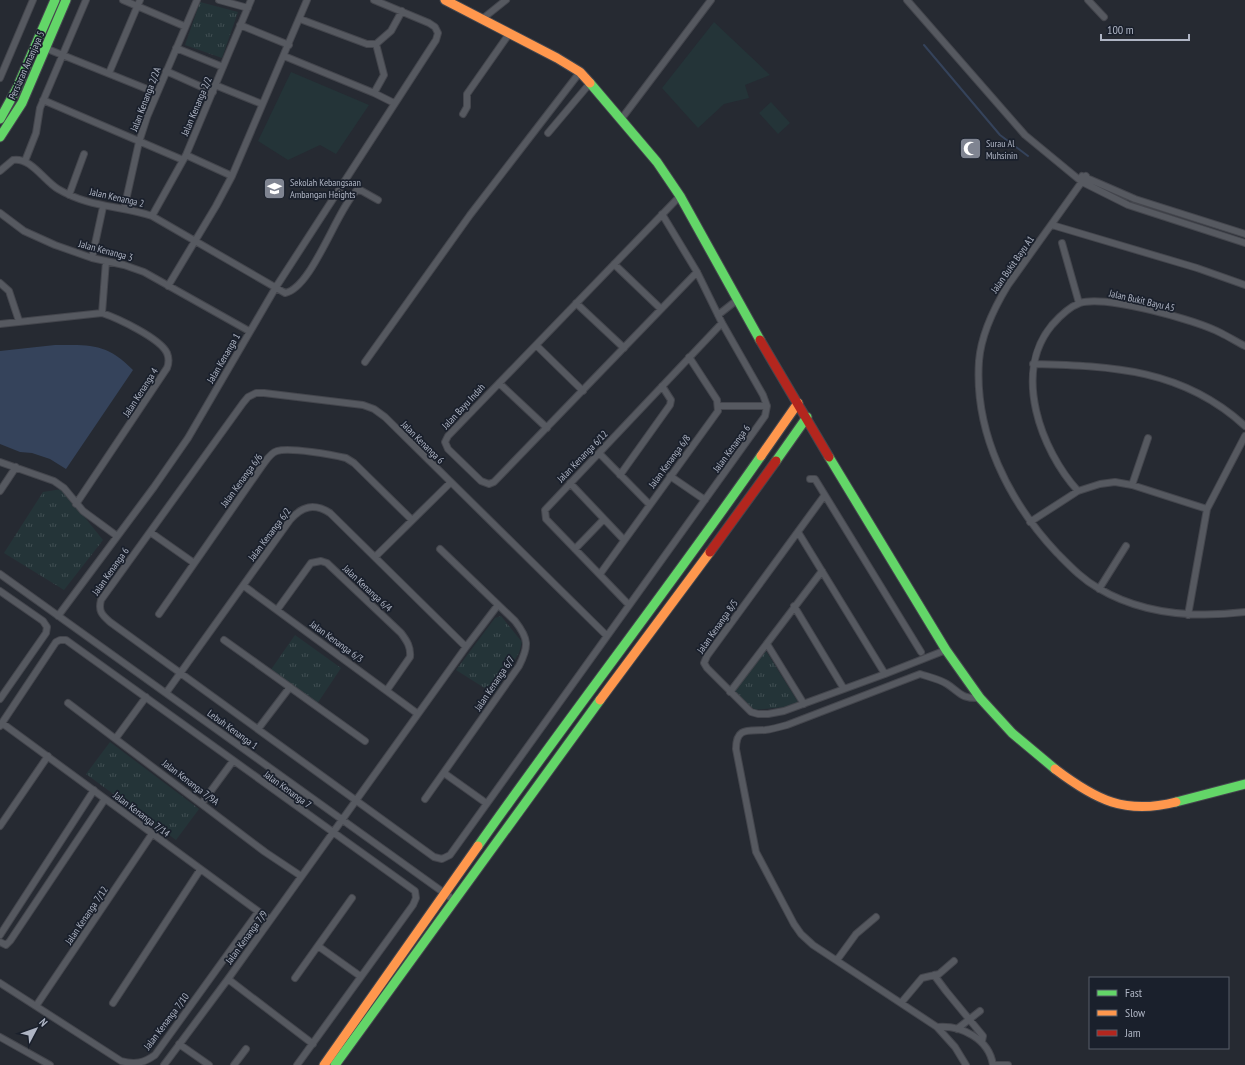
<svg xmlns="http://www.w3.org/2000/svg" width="1245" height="1065" font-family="'PT Sans Narrow',sans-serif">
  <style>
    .park { fill: url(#park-tufts) }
    .pitch { fill: #243438 }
    .water { fill: #35435b }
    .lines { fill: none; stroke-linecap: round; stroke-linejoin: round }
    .stream { stroke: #35435b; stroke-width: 2 }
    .street-casing { stroke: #44464d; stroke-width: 8 }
    .fast-casing { stroke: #44464d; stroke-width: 11 }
    .slow-casing { stroke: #44464d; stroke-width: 11 }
    .jam-casing { stroke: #44464d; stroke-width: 11 }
    .street { stroke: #565960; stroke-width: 6 }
    .fast { stroke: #63d668; stroke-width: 9 }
    .slow { stroke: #ff974d; stroke-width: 9 }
    .jam { stroke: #b3261e; stroke-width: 9 }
    .labels { text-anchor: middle; stroke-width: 3.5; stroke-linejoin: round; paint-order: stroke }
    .street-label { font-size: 10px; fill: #afb5c4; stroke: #1a202c }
    .poi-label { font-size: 10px; fill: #afb5c4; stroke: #1a202c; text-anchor: start }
  </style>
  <defs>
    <pattern id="park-tufts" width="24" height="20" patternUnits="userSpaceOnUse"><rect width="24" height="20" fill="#243438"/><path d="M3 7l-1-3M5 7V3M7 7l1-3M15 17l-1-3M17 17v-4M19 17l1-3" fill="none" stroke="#414f53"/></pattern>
  </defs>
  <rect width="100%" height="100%" fill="#262a32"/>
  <path class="park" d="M200 2 238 12 222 58 185 45Z
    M62 489 103 540 64 590 4 553 43 492Z
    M501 616 522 642 519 653 494 694 456 670 495 618Z
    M295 635 341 668 317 704 270 671Z
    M766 651 798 702 785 707 754 710 734 691Z
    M110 742 199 809 176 840 86 774Z"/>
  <path class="pitch" d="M714 22 770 75 745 85 749 98 724 104 698 128 662 88Z
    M291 72 369 105 336 154 320 145 288 160 258 141Z
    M771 102 790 123 778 134 759 113Z"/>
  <path class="water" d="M55 345C90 345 107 343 133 370L66 469 50 459 32 453 20 452 0 444V351Z"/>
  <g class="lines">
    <path class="stream" d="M924 45 1000 135 1028 156"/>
    <defs>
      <path id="street" d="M123 0 184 26
        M219 0 248 8
        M907 0 1025 135 1082 182 1128 205 1245 243
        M1088 0 1104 17
        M300 19 367 44H376L391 31 402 11
        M481 20 506 0
        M240 25 289 45
        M35 44 157 93
        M176 48 223 67
        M284 56 374 93 394 103
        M166 71 213 92
        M109 73 140 0
        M0 78 33 0
        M215 85 262 104
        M374 93 384 75 376 44
        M43 100 183 160
        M463 114 467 107V94L509 34
        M622 118 711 0
        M548 133 591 82
        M186 155 232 176
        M25 161 36 133 40 108 86 0
        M0 171 13 160C31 157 44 181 58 189 90 208 119 205 152 216L285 293C312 288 336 211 357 190L362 191 378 200
        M1082 176 1135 199 1245 234
        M1086 176 1008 285C994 308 981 335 979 361 974 433 1009 502 1057 553 1070 566 1082 579 1098 588 1143 615 1195 618 1245 612
        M69 195 84 154
        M680 196 448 436 445 442 448 449 481 481 489 484 494 482 697 272
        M124 209 139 142 147 117 197 0
        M0 213 24 231 55 245 92 258 124 265 144 272 249 331
        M152 216 186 155 251 0
        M1052 225 1197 268 1245 285
        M1062 243 1079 303
        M92 258 103 207
        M614 264 661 309
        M0 283 9 291 19 321
        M168 286 216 206 232 176 307 0
        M576 303 624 348
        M102 313 106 261
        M718 315 737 300
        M0 324 102 313C117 318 160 338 167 353 169 358 169 363 167 368L76 504
        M536 345 583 391
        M365 362 470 215 580 72
        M1033 364C1113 366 1183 369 1245 426
        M499 383 547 428
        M719 406H767
        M599 453 649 504
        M0 462 54 481 64 488 83 511 117 536
        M620 475 670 405 671 400 662 386
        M670 476 705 500
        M810 479H815L921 652
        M570 483 624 540
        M1132 485 1148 438
        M0 491 16 467
        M1078 491C1041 450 1012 373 1052 325 1059 317 1069 307 1080 303 1106 295 1196 320 1221 333 1229 337 1237 342 1245 346
        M824 496 707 656 704 663 707 668 751 712 758 714H768L784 711 885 674 946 650
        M1030 522 1078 491 1100 484 1115 482 1132 485 1207 509
        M150 532 194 563
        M798 532 885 674
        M575 549 604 519
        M375 557 450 483
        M0 574 454 900
        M600 574 718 411 717 400 689 357
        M244 586 418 714
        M1099 589 1126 546
        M0 591 43 621 47 627 46 633 0 699
        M629 605 546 519 545 510 722 323
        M794 606 844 689
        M277 610 311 563 321 561 327 563 401 633C407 641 411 647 410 657L387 690
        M159 614 262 466C266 461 270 453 277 451 290 447 333 455 346 458L354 463 412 520
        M1188 615 1207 509 1245 436
        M58 616 154 487 188 438 276 287 436 40 438 33 435 27 429 23 374 0
        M607 636 385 417 374 409 363 405 264 393H256L248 397 243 403 101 600C98 611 102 615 110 622L434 857 442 859 450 855 765 416 767 406 763 395 722 323 697 272 662 214
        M224 640 365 741
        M767 644 804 704
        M730 692 822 571
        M166 693 290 520C302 506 314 503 330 513L466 647
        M68 703 265 852 301 876
        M2 723 270 920
        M0 726 56 642 60 640H66L415 891 416 898 413 905 297 1065
        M258 729 290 687
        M116 738 146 697
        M444 773 486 803
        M425 799 519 666C529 646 529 639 515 621L440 549
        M202 803 233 761
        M0 826 48 756
        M0 935 94 790
        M0 942 6 945 10 941 105 799
        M318 946 360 976
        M837 960 856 934 876 917
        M934 975 946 991 983 1036 982 1041
        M295 978 352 898
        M228 979 313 1044
        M0 983 121 1061C135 1065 144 1063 155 1055L258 912
        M113 1003 200 870
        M901 1003 922 978 939 974 954 961
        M36 1006 152 834
        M937 1027C962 1025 989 1039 993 1065H1008
        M957 1029 980 1011
        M0 1037 50 1065
        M179 1044 209 1065
        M164 1065 228 979 466 647 498 605
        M234 1065 246 1049
        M966 1065 955 1047 937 1027 813 945 801 934 794 924 756 852 736 749C736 727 748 731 765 730 773 729 780 727 787 725L920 674C929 677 939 679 947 684 961 693 961 699 980 698"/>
      <path id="fast" d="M590 83 657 162 680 196 760 340
        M0 119 16 90 55 0
        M0 137 22 103 66 0
        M829 457 946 650 980 698 1012 733 1055 769
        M776 461 807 417
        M1176 802 1245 784
        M478 846C571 714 669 588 761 456
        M335 1065 600 700"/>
      <path id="slow" d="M445 0 557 58 580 72 590 83
        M761 456 798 403
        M600 700 710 552
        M1055 769C1096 800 1125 815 1176 802
        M324 1065 478 846"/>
      <path id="jam" d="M760 340 829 457
        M710 552 776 461"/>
    </defs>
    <use href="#street" class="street-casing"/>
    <use href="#fast" class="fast-casing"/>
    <use href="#slow" class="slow-casing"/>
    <use href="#jam" class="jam-casing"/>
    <use href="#street" class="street"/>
    <use href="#fast" class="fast"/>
    <use href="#slow" class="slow"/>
    <use href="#jam" class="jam"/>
  </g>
  <defs>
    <symbol id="mosque-square" viewBox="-11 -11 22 22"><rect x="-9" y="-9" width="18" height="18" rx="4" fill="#7f8491" stroke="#1a202c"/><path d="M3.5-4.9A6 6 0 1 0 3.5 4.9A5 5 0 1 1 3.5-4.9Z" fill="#fff"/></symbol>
    <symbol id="school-square" viewBox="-11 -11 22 22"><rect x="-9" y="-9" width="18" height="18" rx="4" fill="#7f8491" stroke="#1a202c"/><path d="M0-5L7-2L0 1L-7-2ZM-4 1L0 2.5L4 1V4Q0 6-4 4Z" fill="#fff"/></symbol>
  </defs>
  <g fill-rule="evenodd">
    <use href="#mosque-square" x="958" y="136" width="25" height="25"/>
    <use href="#school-square" x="262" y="176" width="25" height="25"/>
  </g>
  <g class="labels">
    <g class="street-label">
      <text transform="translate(26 65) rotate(-66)" y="4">Persiaran Amanjaya 5</text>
      <text transform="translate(145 99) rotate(-69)" y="4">Jalan Kenanga 2/2A</text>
      <text transform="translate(196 106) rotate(-67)" y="4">Jalan Kenanga 2/2</text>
      <text transform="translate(117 197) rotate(13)" y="4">Jalan Kenanga 2</text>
      <text transform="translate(106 250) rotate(15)" y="4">Jalan Kenanga 3</text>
      <text transform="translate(1012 264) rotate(-55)" y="4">Jalan Bukit Bayu A1</text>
      <text transform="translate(1142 300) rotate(13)" y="4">Jalan Bukit Bayu A5</text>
      <text transform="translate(223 358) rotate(-60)" y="4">Jalan Kenanga 1</text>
      <text transform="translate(140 392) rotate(-57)" y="4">Jalan Kenanga 4</text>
      <text transform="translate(463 406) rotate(-47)" y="4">Jalan Bayu Indah</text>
      <text transform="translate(423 442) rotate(45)" y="4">Jalan Kenanga 6</text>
      <text transform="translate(731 448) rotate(-54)" y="4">Jalan Kenanga 6</text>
      <text transform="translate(582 456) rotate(-46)" y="4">Jalan Kenanga 6/12</text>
      <text transform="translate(669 461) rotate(-54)" y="4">Jalan Kenanga 6/8</text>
      <text transform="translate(241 480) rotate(-54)" y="4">Jalan Kenanga 6/6</text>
      <text transform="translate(269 534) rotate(-53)" y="4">Jalan Kenanga 6/2</text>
      <text transform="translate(110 571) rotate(-55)" y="4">Jalan Kenanga 6</text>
      <text transform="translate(368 588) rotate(43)" y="4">Jalan Kenanga 6/4</text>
      <text transform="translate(717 626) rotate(-55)" y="4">Jalan Kenanga 8/5</text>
      <text transform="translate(337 641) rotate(36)" y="4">Jalan Kenanga 6/3</text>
      <text transform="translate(494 683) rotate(-56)" y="4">Jalan Kenanga 6/7</text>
      <text transform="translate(233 729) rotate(36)" y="4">Lebuh Kenanga 1</text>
      <text transform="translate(191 782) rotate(37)" y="4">Jalan Kenanga 7/9A</text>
      <text transform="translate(288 789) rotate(36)" y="4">Jalan Kenanga 7</text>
      <text transform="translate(142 814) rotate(37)" y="4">Jalan Kenanga 7/14</text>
      <text transform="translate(86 915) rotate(-56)" y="4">Jalan Kenanga 7/12</text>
      <text transform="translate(246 937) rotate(-54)" y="4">Jalan Kenanga 7/9</text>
      <text transform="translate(166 1021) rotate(-53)" y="4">Jalan Kenanga 7/10</text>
    </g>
    <g class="poi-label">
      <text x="986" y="147">Surau Al<tspan x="986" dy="12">Muhsinin</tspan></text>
      <text x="290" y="186">Sekolah Kebangsaan<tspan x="290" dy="12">Ambangan Heights</tspan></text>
    </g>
  </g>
  <rect x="1089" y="977" width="140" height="72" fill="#1a202c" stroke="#565c69"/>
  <rect x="1097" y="990" width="20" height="6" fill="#63d668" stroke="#565c69"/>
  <text x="1125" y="997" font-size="12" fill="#afb5c4">Fast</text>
  <rect x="1097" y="1010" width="20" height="6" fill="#ff974d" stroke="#565c69"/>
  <text x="1125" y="1017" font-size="12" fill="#afb5c4">Slow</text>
  <rect x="1097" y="1030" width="20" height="6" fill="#b3261e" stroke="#565c69"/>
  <text x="1125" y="1037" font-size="12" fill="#afb5c4">Jam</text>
  <g transform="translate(36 1029) rotate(49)" stroke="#1a202c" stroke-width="3" paint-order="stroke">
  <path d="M0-3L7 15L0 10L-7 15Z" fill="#afb5c4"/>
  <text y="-6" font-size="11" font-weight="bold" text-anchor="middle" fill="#afb5c4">N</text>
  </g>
  <path d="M1101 34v6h88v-6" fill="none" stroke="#afb5c4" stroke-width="2"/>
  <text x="1107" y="34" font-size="12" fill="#afb5c4" stroke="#1a202c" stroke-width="3" paint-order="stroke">100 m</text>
</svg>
